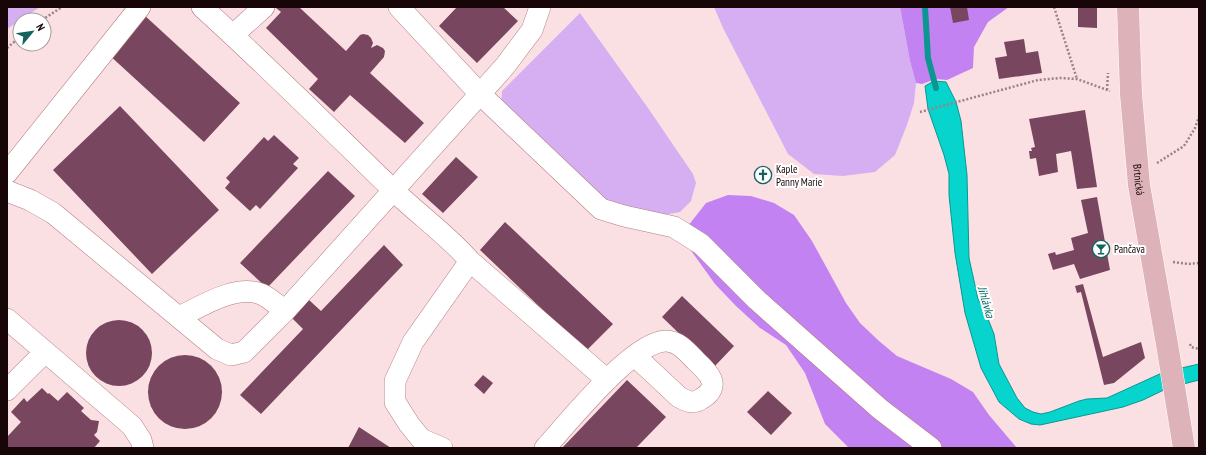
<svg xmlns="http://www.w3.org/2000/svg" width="1206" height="455" font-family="'PT Sans Narrow',sans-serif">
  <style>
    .green { fill: #d6aff3 }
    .forest { fill: #c382f1 }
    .water { fill: #07d4cc; stroke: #0c9691 }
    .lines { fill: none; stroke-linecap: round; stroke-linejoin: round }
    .stream { stroke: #0c9691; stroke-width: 6 }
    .building { fill: #78465e }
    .minor-casing { stroke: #b57a82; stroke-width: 22 }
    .major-casing { stroke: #fff; stroke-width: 23 }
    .path { stroke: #998184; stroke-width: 2.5; stroke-dasharray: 2 2; stroke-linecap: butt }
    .minor { stroke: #fff; stroke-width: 21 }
    .major { stroke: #ddb2b9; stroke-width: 22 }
    .labels { text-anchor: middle; stroke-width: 4; stroke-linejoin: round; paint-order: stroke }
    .poi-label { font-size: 11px; fill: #180508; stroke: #fff; text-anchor: start }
    .street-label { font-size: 11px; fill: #180508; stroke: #fff }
    .water-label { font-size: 12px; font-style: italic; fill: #006662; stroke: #fff }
  </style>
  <rect width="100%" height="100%" fill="#fbe0e3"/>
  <path class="green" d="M7 7H40L7 29Z
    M714 7H900L910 61 916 83 914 103 907 125 895 155 875 172 843 176 814 174 788 154 723 28Z
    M580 13 648 108 693 174 696 183 691 201 680 212 658 216 602 205 501 106 502 91Z"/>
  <path class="forest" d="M900 7H1009L988 22 974 47 973 68 947 80 936 79 922 84 916 83 910 61Z
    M728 195 751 196 774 203 794 215 812 241 846 303 860 323 879 341 897 356 951 379 973 392 989 415 1017 448H849L825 424 805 373 786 345 760 328 736 306 715 284 687 245 688 226 706 203Z"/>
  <path class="water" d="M934 81 946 82 956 102 961 121 967 175 969 258 978 299 986 314 994 334 999 364 1017 398 1025 408 1033 412 1041 414 1050 412 1079 401 1087 399 1107 398 1164 372 1199 364V380L1168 388 1143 400 1123 407 1040 425 1031 424 1019 419 999 402 981 368 965 313 955 253 949 195V174L944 155 928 109 925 86Z"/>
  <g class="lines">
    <path class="stream" d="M925 7 928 58 936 88"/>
  </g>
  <path class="building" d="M277 7H299L346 51 360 35 363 34 368 35 371 38 373 43 371 48 377 45 383 48 385 51 384 57 370 73 424 123 405 143 350 95 334 112 309 89 318 79 266 28 281 12 276 8Z
    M457 7H503L518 21 477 63 439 26Z
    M950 7H967L969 20 953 23Z
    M1078 7H1097V28L1078 27Z
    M143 14 240 103 204 142 107 53Z
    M1024 39 1026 53 1038 51 1042 73 999 79 995 58 1007 56 1004 42Z
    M120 106 219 210 152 274 53 170Z
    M1085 110 1097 187 1077 189 1071 151 1056 154 1058 172 1039 176 1036 158 1030 159 1029 151H1032L1031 148 1035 147 1029 119Z
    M274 135 299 158 293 164 298 168 260 209 256 205 250 211 225 188 230 182 226 178 264 137 268 141Z
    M456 157 478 177 443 213 422 194Z
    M766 168 769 177 759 179 758 173Z
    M328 171 355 196 267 288 240 263Z
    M1097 197 1110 270 1080 279 1074 264 1053 270 1048 254 1055 252 1056 255 1074 250 1071 238 1088 233 1081 200Z
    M505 222 613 324 586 351 480 250Z
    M384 245 403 265 261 414 240 395 303 329 292 318 309 300 321 311Z
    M1083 284 1103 357 1141 342 1145 358 1114 383 1104 385 1081 292 1077 293 1075 286Z
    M682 296 734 346 714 367 662 317Z
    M86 353a33 33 0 1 1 66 0a33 33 0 1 1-66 0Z
    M148 392a37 37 0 1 1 74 0a37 37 0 1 1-74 0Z
    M483 375 493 383 484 394 474 385Z
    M627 380 666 417 636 448H562Z
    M42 388 48 394 49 393 58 401 67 392 84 408 81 411 91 420 99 421 97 432 94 435 100 441 94 448H7V437L21 422 11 412 24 398 27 402Z
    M768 391 792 413 771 435 747 412Z
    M359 427 391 448H348Z"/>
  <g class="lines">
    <defs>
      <path id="minor" d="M202 7C266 65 328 127 390 187 416 213 447 234 470 261L413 342 395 381V402L409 424 421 439 442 448
        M399 7 480 94 601 209 624 216 674 227 701 244 757 300 880 409 931 448
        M233 35 264 7
        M7 173 140 7
        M7 191 30 200 53 213 217 349 231 355 244 352 285 311 505 66 532 30 540 7
        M470 261 607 380
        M179 317C202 306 236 284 261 294 269 297 278 306 285 311
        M7 319 132 426 141 440 143 448
        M7 390 45 352
        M545 448C568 423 633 341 666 341 679 341 688 353 696 361 708 372 723 386 701 399 693 404 688 402 679 397L635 356"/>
      <g id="major">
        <path id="s1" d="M1128 7 1131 94 1139 185 1168 350 1184 448"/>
      </g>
    </defs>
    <use href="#minor" class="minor-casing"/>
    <use href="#major" class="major-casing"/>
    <path class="path" d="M1054 7 1077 79
      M42 20 62 7
      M7 48 20 37
      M1107 90 1108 73
      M920 112 1038 80 1060 78 1077 79 1110 91
      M1157 163 1184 146 1195 128 1199 117
      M1173 262 1188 264 1199 263
      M1190 344 1191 347 1199 349"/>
    <use href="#minor" class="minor"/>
    <use href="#major" class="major"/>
  </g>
  <defs>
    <symbol id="church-ring" viewBox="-11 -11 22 22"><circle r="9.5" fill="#fff" stroke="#14635f" stroke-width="1.5"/><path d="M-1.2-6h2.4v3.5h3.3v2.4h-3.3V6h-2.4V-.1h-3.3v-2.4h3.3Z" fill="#14635f"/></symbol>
    <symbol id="bar-ring" viewBox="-11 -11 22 22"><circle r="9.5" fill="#fff" stroke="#14635f" stroke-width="1.5"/><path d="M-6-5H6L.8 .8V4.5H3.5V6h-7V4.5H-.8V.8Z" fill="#14635f"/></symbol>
  </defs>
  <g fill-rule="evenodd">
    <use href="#church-ring" x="753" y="165" width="20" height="20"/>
    <use href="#bar-ring" x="1091" y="239" width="20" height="20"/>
  </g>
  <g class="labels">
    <g class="poi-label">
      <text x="776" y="173">Kaple<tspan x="776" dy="13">Panny Marie</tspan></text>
      <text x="1114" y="253">Pančava</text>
    </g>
    <g class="street-label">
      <text dy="4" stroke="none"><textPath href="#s1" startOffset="173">Brtnická</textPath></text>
    </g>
    <g class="water-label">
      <text transform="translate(986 302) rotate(74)" y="4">Jihlávka</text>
    </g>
  </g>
  <rect width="1206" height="455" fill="none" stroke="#180508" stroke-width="16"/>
  <g transform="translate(32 32) rotate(61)"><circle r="19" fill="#ffffff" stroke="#a39b9c"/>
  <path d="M0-3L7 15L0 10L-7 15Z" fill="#14635f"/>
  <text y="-6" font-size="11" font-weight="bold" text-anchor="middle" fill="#180508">N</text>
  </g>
</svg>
